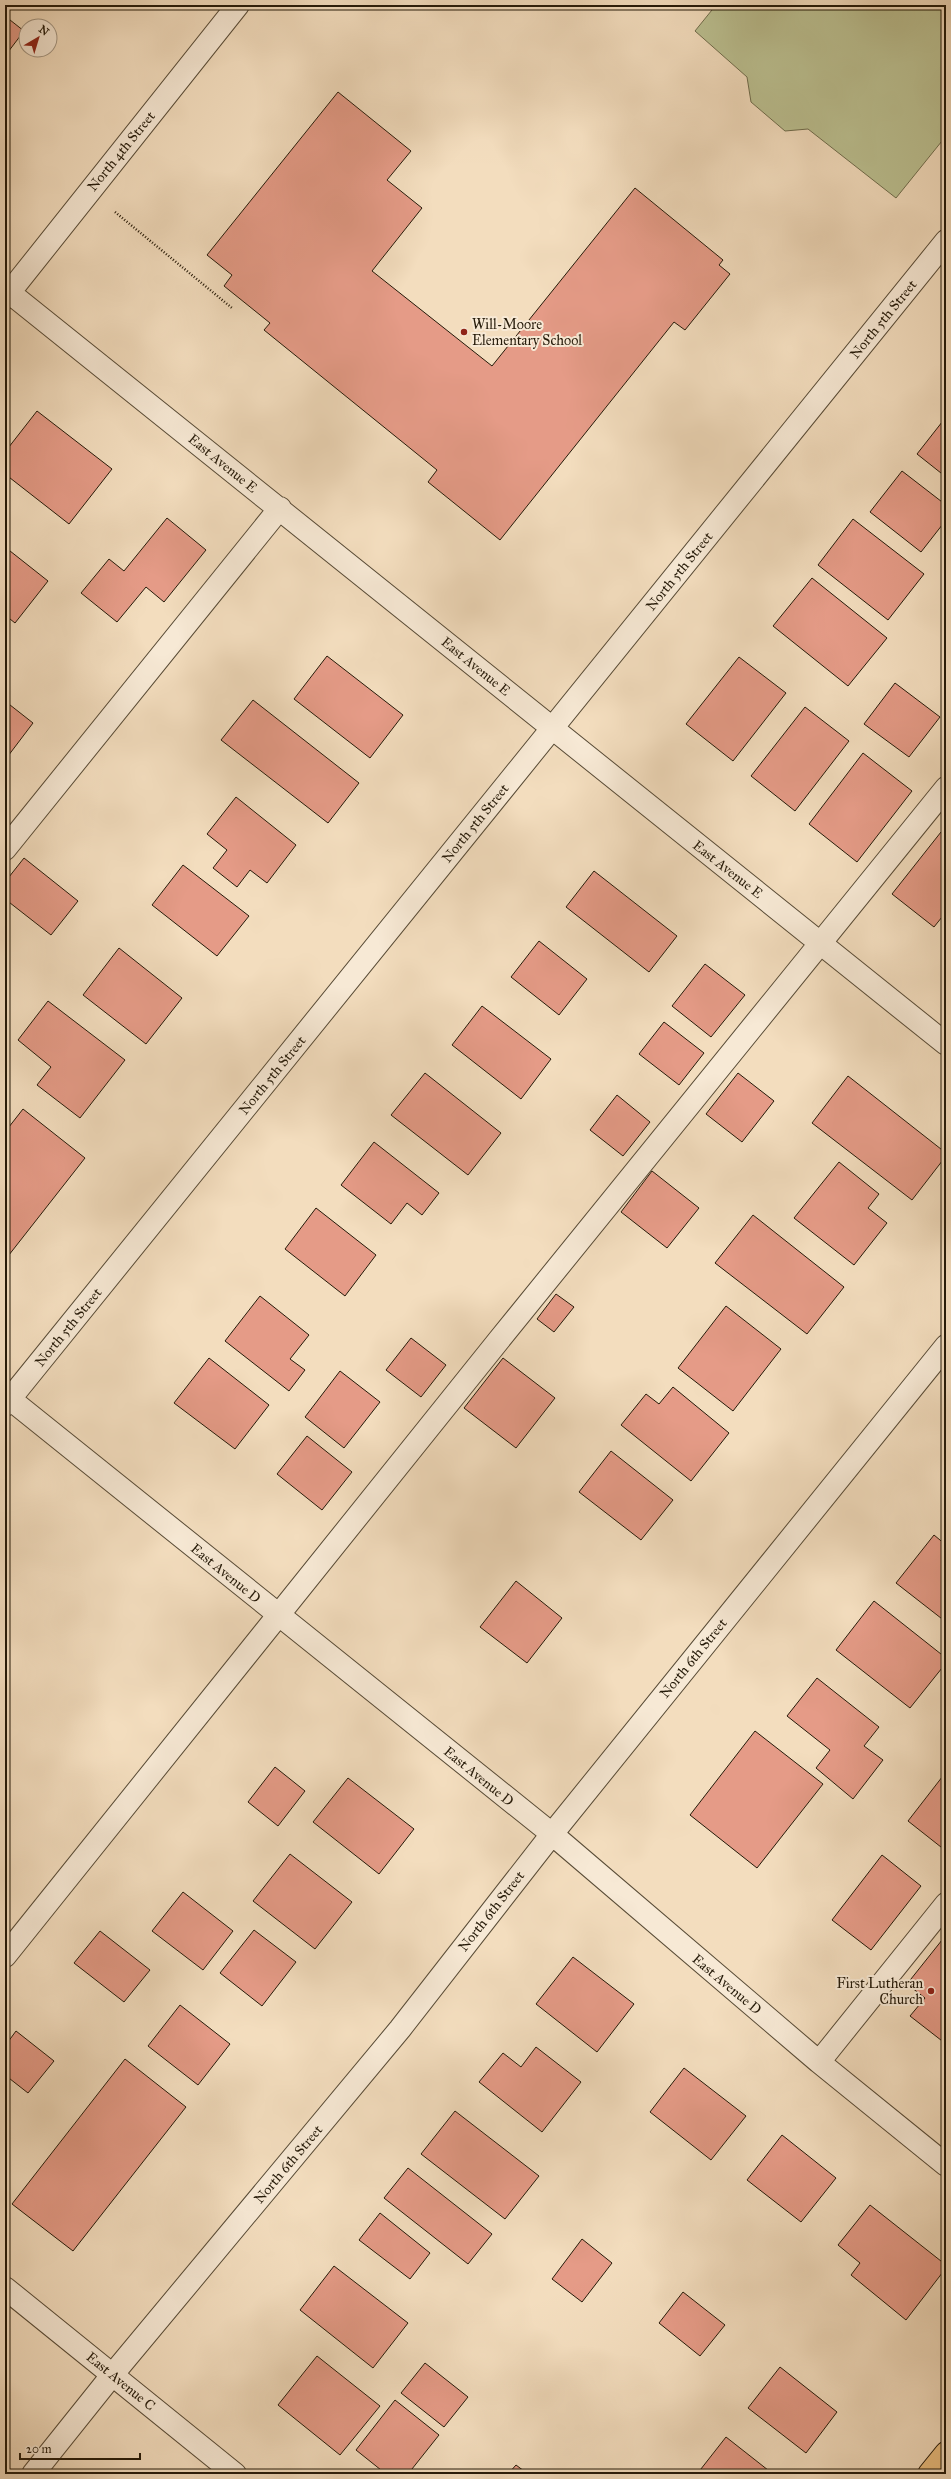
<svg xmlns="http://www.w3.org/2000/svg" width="951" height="2479" font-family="'IM FELL Great Primer',serif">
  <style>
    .green { fill: #bbc091; stroke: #706d4d }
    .building { fill: #e59b87; stroke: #251a09 }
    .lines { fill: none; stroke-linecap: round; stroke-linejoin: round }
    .minor-casing { stroke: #584b36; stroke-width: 24 }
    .major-casing { stroke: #251a09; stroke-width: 24 }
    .path { stroke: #251a09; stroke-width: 2.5; stroke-dasharray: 1 2; stroke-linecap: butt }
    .minor { stroke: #f7e9d5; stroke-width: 22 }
    .major { stroke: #eabe7f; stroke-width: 22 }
    .poi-dot { fill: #8f2418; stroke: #f7e9d5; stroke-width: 1.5 }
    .labels { text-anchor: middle; stroke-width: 4; stroke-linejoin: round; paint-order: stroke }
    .street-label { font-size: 14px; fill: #251a09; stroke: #f7e9d5 }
    .poi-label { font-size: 14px; fill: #251a09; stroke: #f7e9d5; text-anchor: start }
  </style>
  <rect width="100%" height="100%" fill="#f3ddbe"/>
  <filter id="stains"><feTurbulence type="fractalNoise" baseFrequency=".005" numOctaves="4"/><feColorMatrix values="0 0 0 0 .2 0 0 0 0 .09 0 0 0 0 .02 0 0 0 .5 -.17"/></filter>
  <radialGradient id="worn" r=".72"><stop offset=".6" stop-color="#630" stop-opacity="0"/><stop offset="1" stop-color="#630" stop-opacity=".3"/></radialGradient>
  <path class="green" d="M716 5H946V136L896 198 808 129 785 131 751 102 747 77 695 31Z"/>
  <path class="building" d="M5 16 24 31 5 56Z
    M338 92 411 151 387 180 422 208 372 271 492 366 635 188 723 260 719 265 730 274 685 330 674 322 500 540 428 482 437 470 264 330 270 323 224 286 232 275 207 255Z
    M37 411 112 469 69 524 5 474V452Z
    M946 417V477L917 454Z
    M902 471 946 505V520L921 552 870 512Z
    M167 518 206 550 164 602 146 587 117 622 81 593 109 559 124 571Z
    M853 519 924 574 888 620 818 565Z
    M5 547 48 581 15 623 5 615Z
    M812 578 887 638 848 686 773 626Z
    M327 656 403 715 370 758 294 699Z
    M739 657 786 693 733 761 686 724Z
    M895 683 940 717 909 757 864 724Z
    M253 700 359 783 328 823 221 740Z
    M5 701 33 723 5 760Z
    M805 707 849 741 795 811 751 776Z
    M863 753 912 791 857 862 809 824Z
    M236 797 296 845 267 883 250 870 237 887 213 868 227 850 207 834Z
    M941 832 946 836V912L934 927 892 894Z
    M24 858 78 901 51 935 5 899V882Z
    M183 865 249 916 217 956 152 905Z
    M594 871 677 936 649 972 566 907Z
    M539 941 587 979 559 1015 511 977Z
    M119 948 182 998 146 1044 83 995Z
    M705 964 745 995 711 1037 672 1006Z
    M48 1001 125 1060 80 1118 37 1085 51 1067 18 1040Z
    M482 1006 551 1059 521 1099 452 1045Z
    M664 1022 704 1053 679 1085 639 1054Z
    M425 1073 501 1133 468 1175 391 1115Z
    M738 1073 774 1101 742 1142 706 1114Z
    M848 1076 946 1153V1156L912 1200 812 1123Z
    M617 1095 650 1122 623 1156 590 1130Z
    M23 1109 85 1158 5 1260V1132Z
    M374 1142 439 1193 422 1215 407 1203 391 1224 341 1185Z
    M839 1162 879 1194 868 1208 887 1223 854 1265 794 1218Z
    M652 1171 699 1208 667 1248 621 1212Z
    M316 1208 376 1255 345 1296 285 1249Z
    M753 1215 844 1287 807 1334 715 1263Z
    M556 1294 574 1307 554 1332 537 1319Z
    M260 1296 309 1335 290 1359 305 1370 289 1391 225 1341Z
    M726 1306 781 1349 733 1411 678 1368Z
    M411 1338 446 1365 421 1397 386 1370Z
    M209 1358 269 1405 235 1449 174 1403Z
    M503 1358 555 1398 516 1448 464 1408Z
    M340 1371 380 1402 344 1448 305 1417Z
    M673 1387 729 1433 691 1481 621 1425 646 1394 659 1404Z
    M307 1436 352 1472 322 1510 277 1474Z
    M611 1451 673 1500 641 1540 579 1492Z
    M934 1535 946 1545V1622L896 1583Z
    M516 1581 562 1618 527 1663 480 1627Z
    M874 1601 946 1658V1663L910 1708 836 1650Z
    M817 1678 879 1727 864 1746 883 1760 853 1799 816 1768 830 1750 787 1716Z
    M755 1731 823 1784 757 1868 690 1815Z
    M275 1767 305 1791 278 1826 248 1802Z
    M946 1772V1851L908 1821Z
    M348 1778 414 1829 379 1874 313 1822Z
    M290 1854 352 1902 315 1949 253 1901Z
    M882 1855 921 1886 871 1950 832 1920Z
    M183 1892 233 1931 203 1970 152 1931Z
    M254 1930 296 1962 262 2006 220 1973Z
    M100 1931 150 1970 124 2002 74 1963Z
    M946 1935V2044L910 2016 925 1998 907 1984Z
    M573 1957 634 2004 597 2052 536 2004Z
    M180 2005 230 2044 198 2085 148 2046Z
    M16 2031 54 2061 28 2093 5 2075V2046Z
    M536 2047 581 2082 542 2132 479 2082 503 2053 521 2067Z
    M125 2059 186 2107 73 2251 12 2204Z
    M684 2068 746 2116 711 2160 650 2112Z
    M455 2111 539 2176 505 2219 421 2154Z
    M782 2135 836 2178 801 2222 747 2180Z
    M408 2168 492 2234 468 2264 384 2198Z
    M870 2205 946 2265V2268L906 2320 851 2275 860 2263 838 2245Z
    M380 2213 430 2253 410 2279 359 2240Z
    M582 2239 612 2263 582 2302 552 2279Z
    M334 2266 408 2323 373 2368 300 2310Z
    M683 2292 725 2325 700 2356 659 2323Z
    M317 2356 380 2406 340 2455 278 2405Z
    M425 2363 468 2397 444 2427 401 2393Z
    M780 2367 837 2412 806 2453 748 2408Z
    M395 2400 439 2435 408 2474H386L356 2450Z
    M726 2437 773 2474H697Z
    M516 2465 528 2474H508Z"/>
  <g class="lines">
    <defs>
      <path id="minor" d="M5 289 946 1044
        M5 298 238 5
        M5 849 280 508
        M5 1395 552 1834 819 2062 946 2165
        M5 1405 946 241
        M5 1956 499 1340 946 788
        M819 2062 946 1904
        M5 2288 235 2474
        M33 2474 113 2374 400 2029 552 1834 946 1346"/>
      <path id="major" d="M929 2474 946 2453"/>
    </defs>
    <use href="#minor" class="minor-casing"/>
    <use href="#major" class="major-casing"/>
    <path class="path" d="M115 212 232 308"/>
    <use href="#minor" class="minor"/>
    <use href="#major" class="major"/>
  </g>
  <g class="poi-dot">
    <circle cx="464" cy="332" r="4"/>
    <circle cx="931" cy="1991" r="4"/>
  </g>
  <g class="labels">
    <g class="street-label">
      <text transform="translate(121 151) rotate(-51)" y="5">North 4th Street</text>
      <text transform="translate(883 319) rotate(-51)" y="5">North 5th Street</text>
      <text transform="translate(223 463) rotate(39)" y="5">East Avenue E</text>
      <text transform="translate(679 571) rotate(-51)" y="5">North 5th Street</text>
      <text transform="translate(476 666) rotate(39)" y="5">East Avenue E</text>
      <text transform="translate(475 823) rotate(-51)" y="5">North 5th Street</text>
      <text transform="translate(728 869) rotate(38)" y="5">East Avenue E</text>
      <text transform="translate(272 1075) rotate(-51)" y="5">North 5th Street</text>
      <text transform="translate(68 1327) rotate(-51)" y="5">North 5th Street</text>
      <text transform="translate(226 1573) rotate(39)" y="5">East Avenue D</text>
      <text transform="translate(693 1658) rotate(-51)" y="5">North 6th Street</text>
      <text transform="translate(479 1776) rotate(39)" y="5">East Avenue D</text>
      <text transform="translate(491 1911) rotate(-52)" y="5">North 6th Street</text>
      <text transform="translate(727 1984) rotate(40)" y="5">East Avenue D</text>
      <text transform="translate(288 2164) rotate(-50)" y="5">North 6th Street</text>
      <text transform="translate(121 2381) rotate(39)" y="5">East Avenue C</text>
    </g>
    <g class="poi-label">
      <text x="472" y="329">Will-Moore<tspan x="472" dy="16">Elementary School</tspan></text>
      <text x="923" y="1988" text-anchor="end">First Lutheran<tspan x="923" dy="16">Church</tspan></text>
    </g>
  </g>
  <rect width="951" height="2479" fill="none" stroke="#f3ddbe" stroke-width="20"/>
  <rect x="6" y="6" width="939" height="2467" fill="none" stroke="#251a09" stroke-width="2"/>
  <rect x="10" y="10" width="931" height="2459" fill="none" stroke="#251a09"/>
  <g transform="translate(38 38) rotate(38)"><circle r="19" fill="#f7e9d5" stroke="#a39683"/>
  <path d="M0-3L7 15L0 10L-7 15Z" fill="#8f2418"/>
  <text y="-6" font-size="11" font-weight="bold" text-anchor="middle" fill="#251a09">N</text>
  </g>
  <path d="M20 2453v6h120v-6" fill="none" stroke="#251a09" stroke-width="2"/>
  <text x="26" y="2453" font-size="12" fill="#251a09" stroke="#f7e9d5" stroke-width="3" paint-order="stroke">20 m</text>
  <rect width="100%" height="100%" filter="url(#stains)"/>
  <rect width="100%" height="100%" fill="url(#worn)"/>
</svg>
